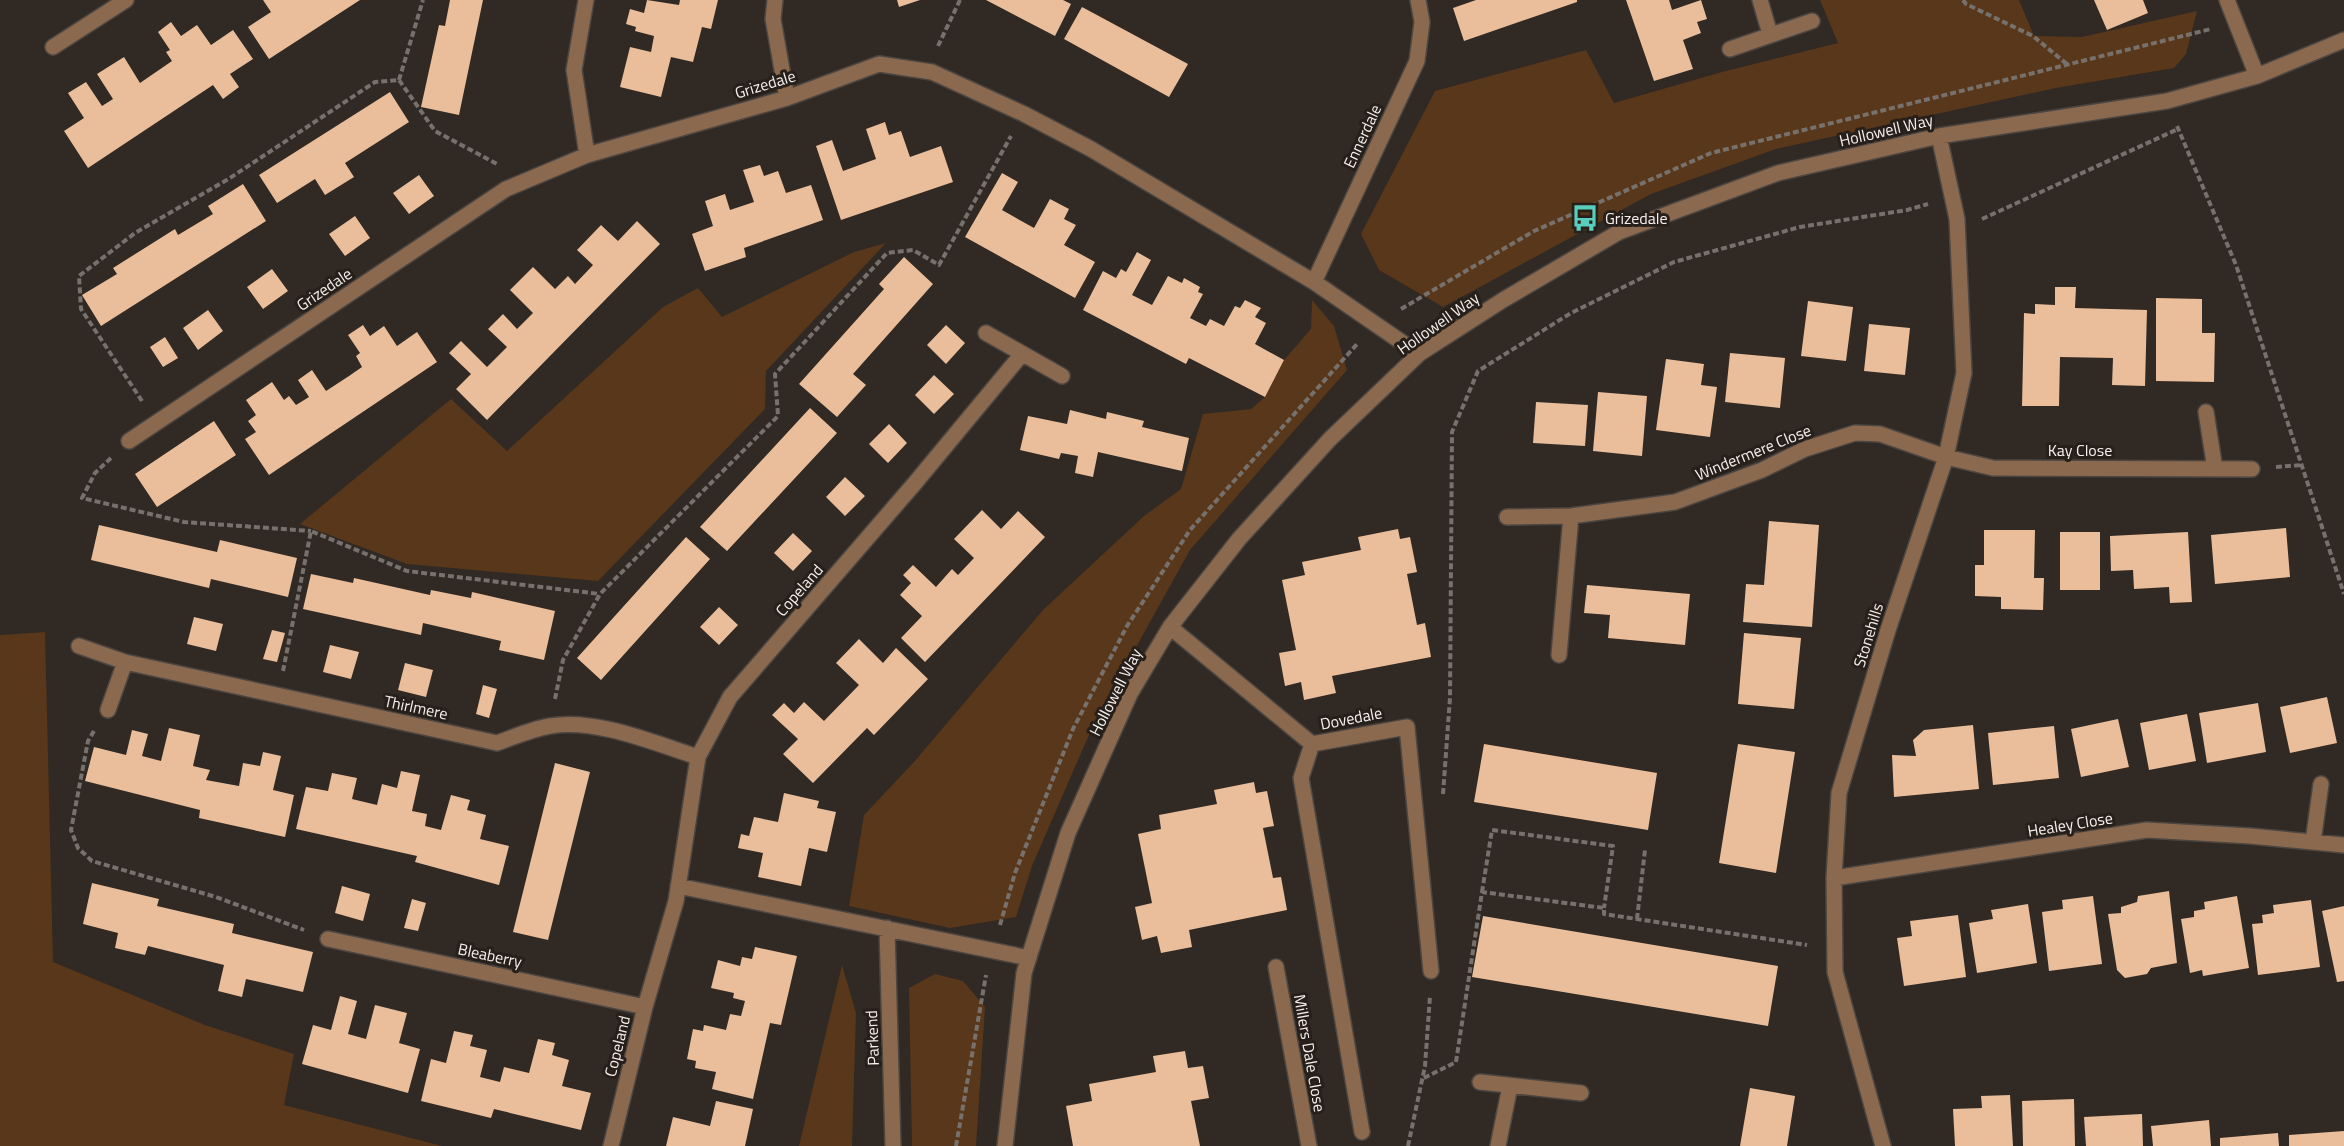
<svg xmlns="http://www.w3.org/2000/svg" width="2344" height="1146" font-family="'Titillium Web',sans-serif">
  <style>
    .green { fill: #58371a }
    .building { fill: #eabe9a }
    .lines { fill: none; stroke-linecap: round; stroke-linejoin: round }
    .minor-casing { stroke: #4c4540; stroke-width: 18 }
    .path { stroke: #77716d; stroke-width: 4; stroke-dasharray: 6 3; stroke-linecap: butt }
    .minor { stroke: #8a694e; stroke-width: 15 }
    .labels { text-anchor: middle; stroke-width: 6; stroke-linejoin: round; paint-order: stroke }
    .street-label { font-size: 16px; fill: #f5f0ed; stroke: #27201a }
    .poi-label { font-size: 16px; fill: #f5f0ed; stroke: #27201a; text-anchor: start }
  </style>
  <rect width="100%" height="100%" fill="#302924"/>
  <path class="green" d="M1820 0H2019L2034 36 2082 37 2197 11 2186 54 2174 68 2056 88 1776 149 1651 194 1443 307 1379 270 1361 234 1435 91 1586 50 1614 103 1722 72 1838 43Z
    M886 243 766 371 765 409 598 581 407 564 300 524 451 399 507 451 663 307 698 288 722 317 854 252Z
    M1312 300 1334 326 1347 370 1190 550 1095 721 1032 866 1016 917 950 928 849 906 864 815 914 762 1043 610 1144 516 1181 489 1203 414 1251 409 1265 397 1284 360 1311 329Z
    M45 632 53 962 205 1025 294 1054 284 1105 442 1146H0V635Z
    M842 965 856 1013 852 1146H799Z
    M935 974 963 981 985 1007 976 1146H912L909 988Z"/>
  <path class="building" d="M263 0H360L269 59 248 27 271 12Z
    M450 0H483L459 115 421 107 439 25 445 26Z
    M647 0 679 5 680 0H718L711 29 702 27 693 62 671 57 661 97 620 87 630 47 651 52 654 36 635 31 636 27 626 24 630 9 644 13Z
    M897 0H920L899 7Z
    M986 0H1063L1071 4 1055 36Z
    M1476 0H1577V2L1464 41 1453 8Z
    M1626 0H1669L1672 10 1701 0 1707 19 1697 22 1701 33 1683 40 1693 69 1654 81Z
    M2094 0H2143L2148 13 2107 30Z
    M1082 7 1188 64 1169 97 1064 39Z
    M171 22 181 36 197 25 211 45 233 30 253 59 230 74 239 87 223 99 213 85 88 168 64 131 84 118 68 93 86 82 102 106 113 99 97 74 124 57 140 83 172 61 166 52 170 50 158 32Z
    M390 92 409 122 345 163 354 177 325 195 315 179 277 203 259 175Z
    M885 122 889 135 901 131 910 157 941 146 953 182 841 220 816 146 832 140 843 171 876 159 866 129Z
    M760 165 764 176 778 171 786 193 811 185 823 220 744 248 746 257 705 271 692 234 713 226 705 201 725 194 730 210 754 202 743 170Z
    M1002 173 1018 182 1002 210 1034 228 1050 199 1069 209 1064 219 1076 225 1064 245 1095 262 1075 298 965 237Z
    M419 175 434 196 409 214 393 193Z
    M243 184 266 221 101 326 82 295 117 274 113 268 175 229 178 235 213 214 208 206Z
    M355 216 370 238 345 256 329 234Z
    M637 221 660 244 487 420 456 389 471 374 449 353 461 341 487 367 507 347 488 329 503 314 517 329 533 313 510 290 533 267 555 289 568 276 575 284 593 265 577 250 601 225 618 241Z
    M1137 252 1151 260 1132 295 1152 305 1168 276 1182 283 1184 278 1200 287 1198 292 1203 294 1190 318 1206 326 1210 319 1224 326 1235 306 1240 308 1245 300 1261 308 1255 317 1266 323 1255 344 1284 360 1265 397 1189 358 1186 364 1083 310 1103 271 1116 278 1121 269 1126 272Z
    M904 257 933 284 853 374 866 385 837 417 799 384 884 289 879 284Z
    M272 269 288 291 263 309 247 287Z
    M2055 287H2076L2075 308 2147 310 2145 386 2112 385 2113 358 2060 357 2059 406H2022L2024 313 2035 314V304L2055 305Z
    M2156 298 2202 299V333H2215L2214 382 2156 381Z
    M1808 301 1853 307 1846 361 1801 356Z
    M208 310 223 331 198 350 183 328Z
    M1869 324 1910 328 1905 375 1864 371Z
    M363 325 370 336 384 326 397 346 417 332 437 362 269 475 245 439 256 432 248 421 256 415 246 400 272 382 284 400 289 396 296 405 309 397 298 380 312 370 326 391 349 376 362 367 356 356 360 353 348 335Z
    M946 325 965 343 946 364 927 345Z
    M165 337 178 358 163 367 150 347Z
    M1730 353 1785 358 1780 408 1725 402Z
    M1666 359 1704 364 1701 385 1717 387 1710 437 1656 430Z
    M934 375 954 394 934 414 915 395Z
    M1598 392 1647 396 1642 456 1593 451Z
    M1536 402 1588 405 1585 446 1533 443Z
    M810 408 837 433 727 551 700 527Z
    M1070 410 1106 419 1107 412 1144 421 1142 427 1189 438 1182 471 1098 452 1093 477 1075 473 1078 456 1061 453 1059 459 1020 450 1028 416 1067 424Z
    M214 421 236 455 157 507 135 474Z
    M889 424 907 443 888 463 869 444Z
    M845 477 865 496 845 516 826 497Z
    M982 510 1001 529 1018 511 1045 537 925 662 901 638 922 616 900 595 911 583 903 575 913 565 936 587 952 569 958 575 974 558 954 539Z
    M1769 521 1819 525 1812 627 1743 622 1746 584 1764 585Z
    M99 525 217 552 220 540 297 558 288 597 211 579 209 588 91 560Z
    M2286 528 2290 577 2215 584 2211 535Z
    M1398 529 1400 539 1410 537 1417 572 1407 574 1417 625 1425 623 1431 657 1332 676 1336 693 1304 700 1301 682 1285 686 1279 653 1296 650 1282 580 1305 575 1302 562 1361 550 1358 537Z
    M1984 530H2035L2034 578H2044L2043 610 2001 609V597L1975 596V565H1984Z
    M2060 532H2100V590H2060Z
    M2188 532 2192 602 2170 603 2169 587 2134 589 2133 570 2111 571 2110 536Z
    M793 533 812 551 793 571 774 553Z
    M686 537 710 559 601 680 577 658Z
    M311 574 353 583 354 578 430 595 431 590 471 598 472 592 555 611 544 660 499 650 501 641 423 623 421 635 303 609Z
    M1587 585 1690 594 1685 645 1608 638 1610 615 1584 613Z
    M719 607 738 625 719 645 700 627Z
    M194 617 223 624 216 651 187 644Z
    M272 630 285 633 277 662 263 659Z
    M1744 633 1801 638 1794 709 1738 704Z
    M859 639 883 663 896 648 928 679 874 735 867 728 813 783 783 754 798 739 772 715 784 703 794 713 804 702 824 721 859 685 836 663Z
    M330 645 359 652 351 679 323 672Z
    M405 663 433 670 426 697 398 690Z
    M483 685 497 689 489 718 476 714Z
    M2327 697 2337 743 2290 753 2280 707Z
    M2258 703 2266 752 2207 763 2199 713Z
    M2187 714 2196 761 2149 770 2140 723Z
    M2118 719 2129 767 2081 777 2071 729Z
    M1973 725 1979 789 1894 797 1892 755 1916 756 1913 740 1924 730Z
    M2054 726 2059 778 1993 785 1988 733Z
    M169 728 200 735 193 766 210 770 206 780 239 786 243 763 260 766 263 752 281 756 273 790 294 795 285 837 199 818 200 810 85 781 94 747 126 755 132 730 148 734 142 756 161 761Z
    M1484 744 1657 773 1648 830 1474 802Z
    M1738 744 1795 752 1776 873 1719 863Z
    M555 763 590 772 548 940 513 932Z
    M401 771 420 775 412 811 427 814 425 826 441 830 451 795 470 800 467 810 486 815 480 839 509 846 499 885 415 862 417 856 296 829 306 787 328 791 332 773 357 778 352 799 377 805 382 784 397 788Z
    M1254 782 1256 793 1267 791 1274 826 1263 828 1273 878 1281 877 1287 910 1189 930 1192 947 1161 953 1157 936 1142 940 1135 907 1152 903 1138 834 1161 829 1159 815 1217 804 1214 790Z
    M784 793 819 801 817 808 836 812 827 852 809 848 801 886 758 877 763 853 738 848 741 834 749 836 754 817 778 822Z
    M92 883 159 899 157 906 234 924 232 933 313 952 303 992 246 979 242 997 218 991 224 965 148 946 145 955 115 948 118 933 83 924Z
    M342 886 370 894 363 921 335 913Z
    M2169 891 2177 963 2151 968 2147 974 2125 978 2117 970 2108 914 2121 913V907L2137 902 2138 896Z
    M2093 896 2102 964 2049 971 2042 912 2063 909 2062 900Z
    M2237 896 2249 968 2203 976 2202 970 2190 973 2181 919 2194 917V911L2205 909 2204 902Z
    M412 899 426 903 418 931 404 928Z
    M2311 900 2320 967 2258 975 2252 924 2263 923 2262 915 2274 913 2273 905Z
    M2028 904 2037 963 1977 973 1969 923 1993 919 1991 910Z
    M2344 906V981L2337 982 2322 911Z
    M1958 915 1966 977 1904 986 1897 938 1912 936 1910 921Z
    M1483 916 1778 966 1768 1026 1472 977Z
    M755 947 797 956 781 1025 770 1023 753 1099 712 1089 716 1072 695 1068 696 1061 687 1059 693 1029 703 1031 704 1025 726 1030 730 1014 741 1016 745 1001 733 998 734 993 711 988 718 960 740 966 742 957 752 959Z
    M340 996 357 1001 348 1034 366 1039 375 1005 407 1013 399 1043 420 1049 408 1093 302 1064 313 1025 331 1030Z
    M454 1031 473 1035 470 1046 487 1050 480 1077 500 1082 504 1067 529 1073 538 1039 555 1043 552 1055 569 1060 562 1086 591 1093 581 1130 494 1109 491 1118 421 1101 431 1059 446 1063Z
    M1185 1051 1188 1068 1203 1066 1209 1098 1191 1101 1200 1146H1073L1066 1106 1092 1101 1089 1084 1156 1072 1153 1056Z
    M1750 1088 1795 1096 1787 1146H1740Z
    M2010 1095 2013 1146H1955L1953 1109 1982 1108 1981 1096Z
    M2074 1099 2075 1146H2023L2022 1101Z
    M716 1101 753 1109 745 1146H666L673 1117 710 1126Z
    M2142 1114 2143 1146H2086L2084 1117Z
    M2209 1120 2211 1146H2153L2151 1126Z
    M2344 1131V1146H2289V1135Z
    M2278 1133 2279 1146H2220V1138Z"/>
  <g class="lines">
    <defs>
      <path id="minor" d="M586 0 574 70 587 155
        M775 0 773 19 787 98
        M1760 0 1770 34
        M2227 0 2257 76
        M53 47 126 0
        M1730 49 1812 21
        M1314 282 1417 61 1422 22 1418 0
        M986 333 1062 376
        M2206 412 2215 469
        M129 441 506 189 587 155 787 98 879 64 932 72 1024 114 1091 149 1314 282 1419 354
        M1507 517 1571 516 1675 502 1762 470 1805 449 1855 433 1880 434 1946 457 1993 468 2252 469
        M1170 627 1312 744 1407 727 1431 971
        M79 646 125 662 497 743C514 737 532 729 550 726 596 718 654 743 698 757
        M1559 655 1571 516
        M108 710 125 662
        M1312 744 1301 778 1362 1132
        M2313 842 2321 784
        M1834 878 2147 830 2250 836 2344 845
        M678 886 1029 958
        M887 928 893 1146
        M328 939 645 1007
        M1276 967 1309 1146
        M1480 1082 1581 1093
        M611 1146 645 1007 676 901 698 757 730 697 915 483 1022 354
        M1005 1146 1024 973 1068 833 1130 694 1170 627 1239 539 1330 439 1419 354 1503 300 1619 232 1778 173 1939 136 2167 101 2257 76 2344 40
        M1498 1146 1510 1086
        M1883 1146 1835 972 1834 878 1839 793 1888 630 1946 457 1964 373 1957 219 1939 136"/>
    </defs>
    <use href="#minor" class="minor-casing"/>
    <path class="path" d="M1963 0 1966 4 2033 36 2068 65
      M938 46 960 0
      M399 80 423 0
      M2177 126 2236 265 2344 594
      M1982 219 2178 129
      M1401 309 1534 231 1711 153 2211 29
      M142 401 81 309 79 276 135 233 230 178 375 82 399 80 435 131 497 164
      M111 458 95 473 82 498 184 522 311 531
      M2276 467 2302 465
      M283 671 311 531 407 571 600 594
      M555 699 563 660 600 594 778 416 775 374 887 253 913 250 939 265 1011 136
      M94 731 88 741 71 830 78 848 92 861 216 897 304 930
      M1443 794 1450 698 1452 432 1478 371 1571 313 1674 262 1800 227 1907 210 1928 204
      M1482 892 1492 830 1613 846 1604 908
      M1637 919 1645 850
      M1000 925 1015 873 1073 729 1127 626 1190 530 1358 343
      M1456 1062 1482 892 1604 908V914L1807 945
      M1424 1078 1456 1062
      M956 1146 986 975
      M1408 1146 1425 1066 1430 996"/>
    <use href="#minor" class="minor"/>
  </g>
  <defs>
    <symbol id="bus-bare" viewBox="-9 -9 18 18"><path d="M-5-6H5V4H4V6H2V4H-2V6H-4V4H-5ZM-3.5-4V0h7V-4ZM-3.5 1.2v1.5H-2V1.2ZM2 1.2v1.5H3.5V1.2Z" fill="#5acebc" stroke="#27201a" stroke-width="2.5" paint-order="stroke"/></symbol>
  </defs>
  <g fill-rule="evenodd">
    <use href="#bus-bare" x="1566" y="199" width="38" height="38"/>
  </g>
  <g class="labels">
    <g class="street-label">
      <text transform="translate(765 84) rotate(-17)" y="6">Grizedale</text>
      <text transform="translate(1886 130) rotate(-13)" y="6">Hollowell Way</text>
      <text transform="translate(1362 136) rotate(-65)" y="6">Ennerdale</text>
      <text transform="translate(324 289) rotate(-34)" y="6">Grizedale</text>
      <text transform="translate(1438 323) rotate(-35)" y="6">Hollowell Way</text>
      <text x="2080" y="456">Kay Close</text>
      <text transform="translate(1753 452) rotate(-22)" y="6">Windermere Close</text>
      <text transform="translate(799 590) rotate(-49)" y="6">Copeland</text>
      <text transform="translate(1868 635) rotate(-73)" y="6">Stonehills</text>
      <text transform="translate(1115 692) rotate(-63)" y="6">Hollowell Way</text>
      <text transform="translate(416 707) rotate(12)" y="6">Thirlmere</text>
      <text transform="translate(1351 718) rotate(-11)" y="6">Dovedale</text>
      <text transform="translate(2070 824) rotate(-9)" y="6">Healey Close</text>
      <text transform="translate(490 955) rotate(12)" y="6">Bleaberry</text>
      <text transform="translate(872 1038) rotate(-92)" y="6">Parkend</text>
      <text transform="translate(617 1046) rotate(-76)" y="6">Copeland</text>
      <text transform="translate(1310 1053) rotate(80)" y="6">Millers Dale Close</text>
    </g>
    <g class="poi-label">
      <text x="1605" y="224">Grizedale</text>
    </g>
  </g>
</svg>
